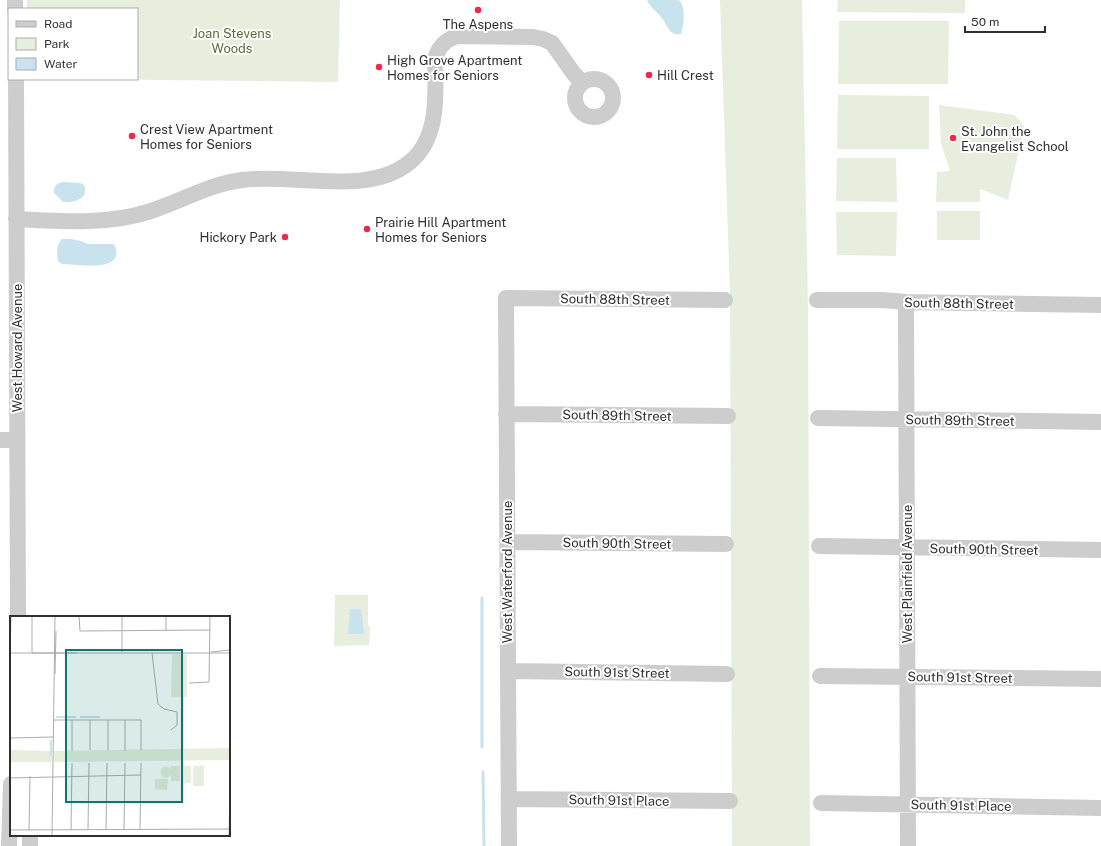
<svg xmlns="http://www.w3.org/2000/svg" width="1101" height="846" font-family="'Public Sans',sans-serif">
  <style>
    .green { fill: #e7eedd }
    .water { fill: #c8e3ee }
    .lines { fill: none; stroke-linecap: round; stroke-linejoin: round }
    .stream { stroke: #c8e3ee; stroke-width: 3 }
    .minor { stroke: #cdcdcd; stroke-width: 16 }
    .poi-dot { fill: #f02949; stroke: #fff; stroke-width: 1.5 }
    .labels { text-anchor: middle; stroke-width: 4; stroke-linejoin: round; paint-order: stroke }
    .poi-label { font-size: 13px; fill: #303030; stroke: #fff; text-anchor: start }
    .park-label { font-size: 13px; fill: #576f3a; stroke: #fff }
    .street-label { font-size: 13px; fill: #303030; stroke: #fff }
    .inset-river { fill: none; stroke: #c8e3ee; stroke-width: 2 }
    .inset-road { fill: none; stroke: #acacac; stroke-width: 1 }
    .view { fill: #0f766e; fill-opacity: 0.15; stroke: #0f766e; stroke-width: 2 }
    .inset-edge { fill: none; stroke: #303030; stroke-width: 2 }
  </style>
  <rect width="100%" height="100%" fill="#fff"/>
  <path class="green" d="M27 0H340L338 82 64 79H137V9H27Z
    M720 0H802L808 306 810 846H732L730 293Z
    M838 0H965V13L837 12Z
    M839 21H949L948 84H838Z
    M838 95 929 96V149H837Z
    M939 105 1015 115 1024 127 1008 200 980 189V202H936L937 172 950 171 941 144Z
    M837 158H896L897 202 836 201Z
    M937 211H980V240H937Z
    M836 212H897L896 256 837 255Z
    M335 595H368V626H370L369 645 334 646Z"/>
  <path class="water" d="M647 0H679C686 8 684 24 681 34 668 36 668 25 661 17 656 11 650 7 647 0Z
    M64 182 80 183 84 185C90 199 73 203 63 202L54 193C54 186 56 183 64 182Z
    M62 239H71L81 241 88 244H114C116 248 117 251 116 256 111 271 74 264 62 264L58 261C57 253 56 245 62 239Z
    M350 609H361L364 634H348Z"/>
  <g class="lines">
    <path class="stream" d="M482 598V747
      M483 772 484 846"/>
    <path class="minor" d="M15 0V9
      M575 98a19 19 0 1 1 38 0a19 19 0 1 1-38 0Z
      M16 79 18 617
      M16 219C60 221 106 225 148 212 180 202 209 184 242 180 294 173 368 197 410 162 439 138 436 95 435 61 437 48 446 39 458 36L533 37 543 39 552 43 574 74 582 82
      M817 300H882L906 302 1101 305
      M906 302 908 846
      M506 414 728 416
      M818 418 1101 422
      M0 440H17
      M507 542 726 544
      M819 546 1101 550
      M508 671 727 674
      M820 676 1101 679
      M509 799 730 801
      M821 803 1101 808
      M30 835V846
      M9 846 11 784
      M509 846 506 298 725 300"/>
  </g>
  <g class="poi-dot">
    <circle cx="478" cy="10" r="4"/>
    <circle cx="379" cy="67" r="4"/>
    <circle cx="649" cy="75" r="4"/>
    <circle cx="132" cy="136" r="4"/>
    <circle cx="953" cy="138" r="4"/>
    <circle cx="367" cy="229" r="4"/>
    <circle cx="285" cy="237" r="4"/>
  </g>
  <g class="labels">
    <g class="poi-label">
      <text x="478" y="29" text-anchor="middle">The Aspens</text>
      <text x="387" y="65">High Grove Apartment<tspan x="387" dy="15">Homes for Seniors</tspan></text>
      <text x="657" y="80">Hill Crest</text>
      <text x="140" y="134">Crest View Apartment<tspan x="140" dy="15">Homes for Seniors</tspan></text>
      <text x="961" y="136">St. John the<tspan x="961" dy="15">Evangelist School</tspan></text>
      <text x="375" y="227">Prairie Hill Apartment<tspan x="375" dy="15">Homes for Seniors</tspan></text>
      <text x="277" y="242" text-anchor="end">Hickory Park</text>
    </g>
    <g class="park-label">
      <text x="232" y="38">Joan Stevens<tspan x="232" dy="15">Woods</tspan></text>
    </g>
    <g class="street-label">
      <text transform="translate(615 299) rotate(1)" y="5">South 88th Street</text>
      <text transform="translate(959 303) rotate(1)" y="5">South 88th Street</text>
      <text transform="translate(17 348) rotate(-90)" y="5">West Howard Avenue</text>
      <text transform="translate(617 415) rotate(1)" y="5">South 89th Street</text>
      <text transform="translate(960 420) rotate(1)" y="5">South 89th Street</text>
      <text transform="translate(617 543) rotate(1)" y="5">South 90th Street</text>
      <text transform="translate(984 549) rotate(1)" y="5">South 90th Street</text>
      <text transform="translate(507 572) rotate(-90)" y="5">West Waterford Avenue</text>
      <text transform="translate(907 574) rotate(-90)" y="5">West Plainfield Avenue</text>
      <text transform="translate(617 672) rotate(1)" y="5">South 91st Street</text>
      <text transform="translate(960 677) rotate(1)" y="5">South 91st Street</text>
      <text transform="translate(619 800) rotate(1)" y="5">South 91st Place</text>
      <text transform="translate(961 805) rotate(1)" y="5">South 91st Place</text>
    </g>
  </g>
  <g transform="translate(10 616)">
    <rect width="220" height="220" fill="#fff"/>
    <path d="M162 38H177V81H161ZM219 132V144L44 146V135ZM0 134 42 135V146H0ZM161 150H170V165H161ZM171 150H181V167H171ZM183 150H194V170H183ZM150.5 156a5.5 5.5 0 1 1 11 0a5.5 5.5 0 1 1-11 0ZM145 163H158L157 174 145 173Z" fill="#e7eedd"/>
    <path class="inset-river" d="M46 101H66M70 101H90M41 140V124"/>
    <path class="inset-road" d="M69 0 70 15 200 14M156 14V0M0 36 1 0M201 36 220 34M0 37H220M22 37H67M22 37V0M112 37V0M142 37 148 88 154 93 167 96V109L161 114M45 58 46 15M179 67 199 66 200 0M44 104H131V134M0 122 43 121M80 134V104M98 134V104M62 135V104M115 135V104M0 162 131 159M78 213 79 147M96 213 97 147M114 213 115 147M130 213 131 147M0 214 220 213M19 214 20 160M61 214 62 147M42 220 45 0M219 220 220 171"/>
    <path class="view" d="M56 34H172V186H56Z"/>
    <rect width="220" height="220" class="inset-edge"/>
  </g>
  <rect x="8" y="8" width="130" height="72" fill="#ffffff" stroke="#acacac"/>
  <rect x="16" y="21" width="20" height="6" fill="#cdcdcd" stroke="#acacac"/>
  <text x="44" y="28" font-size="12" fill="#303030">Road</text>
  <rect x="16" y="38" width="20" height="12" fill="#e7eedd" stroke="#acacac"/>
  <text x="44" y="48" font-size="12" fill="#303030">Park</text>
  <rect x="16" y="58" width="20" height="12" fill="#c8e3ee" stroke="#acacac"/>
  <text x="44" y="68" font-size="12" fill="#303030">Water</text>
  <path d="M965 26v6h80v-6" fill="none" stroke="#303030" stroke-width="2"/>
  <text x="971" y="26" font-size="12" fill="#303030" stroke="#ffffff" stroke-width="3" paint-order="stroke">50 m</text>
</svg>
